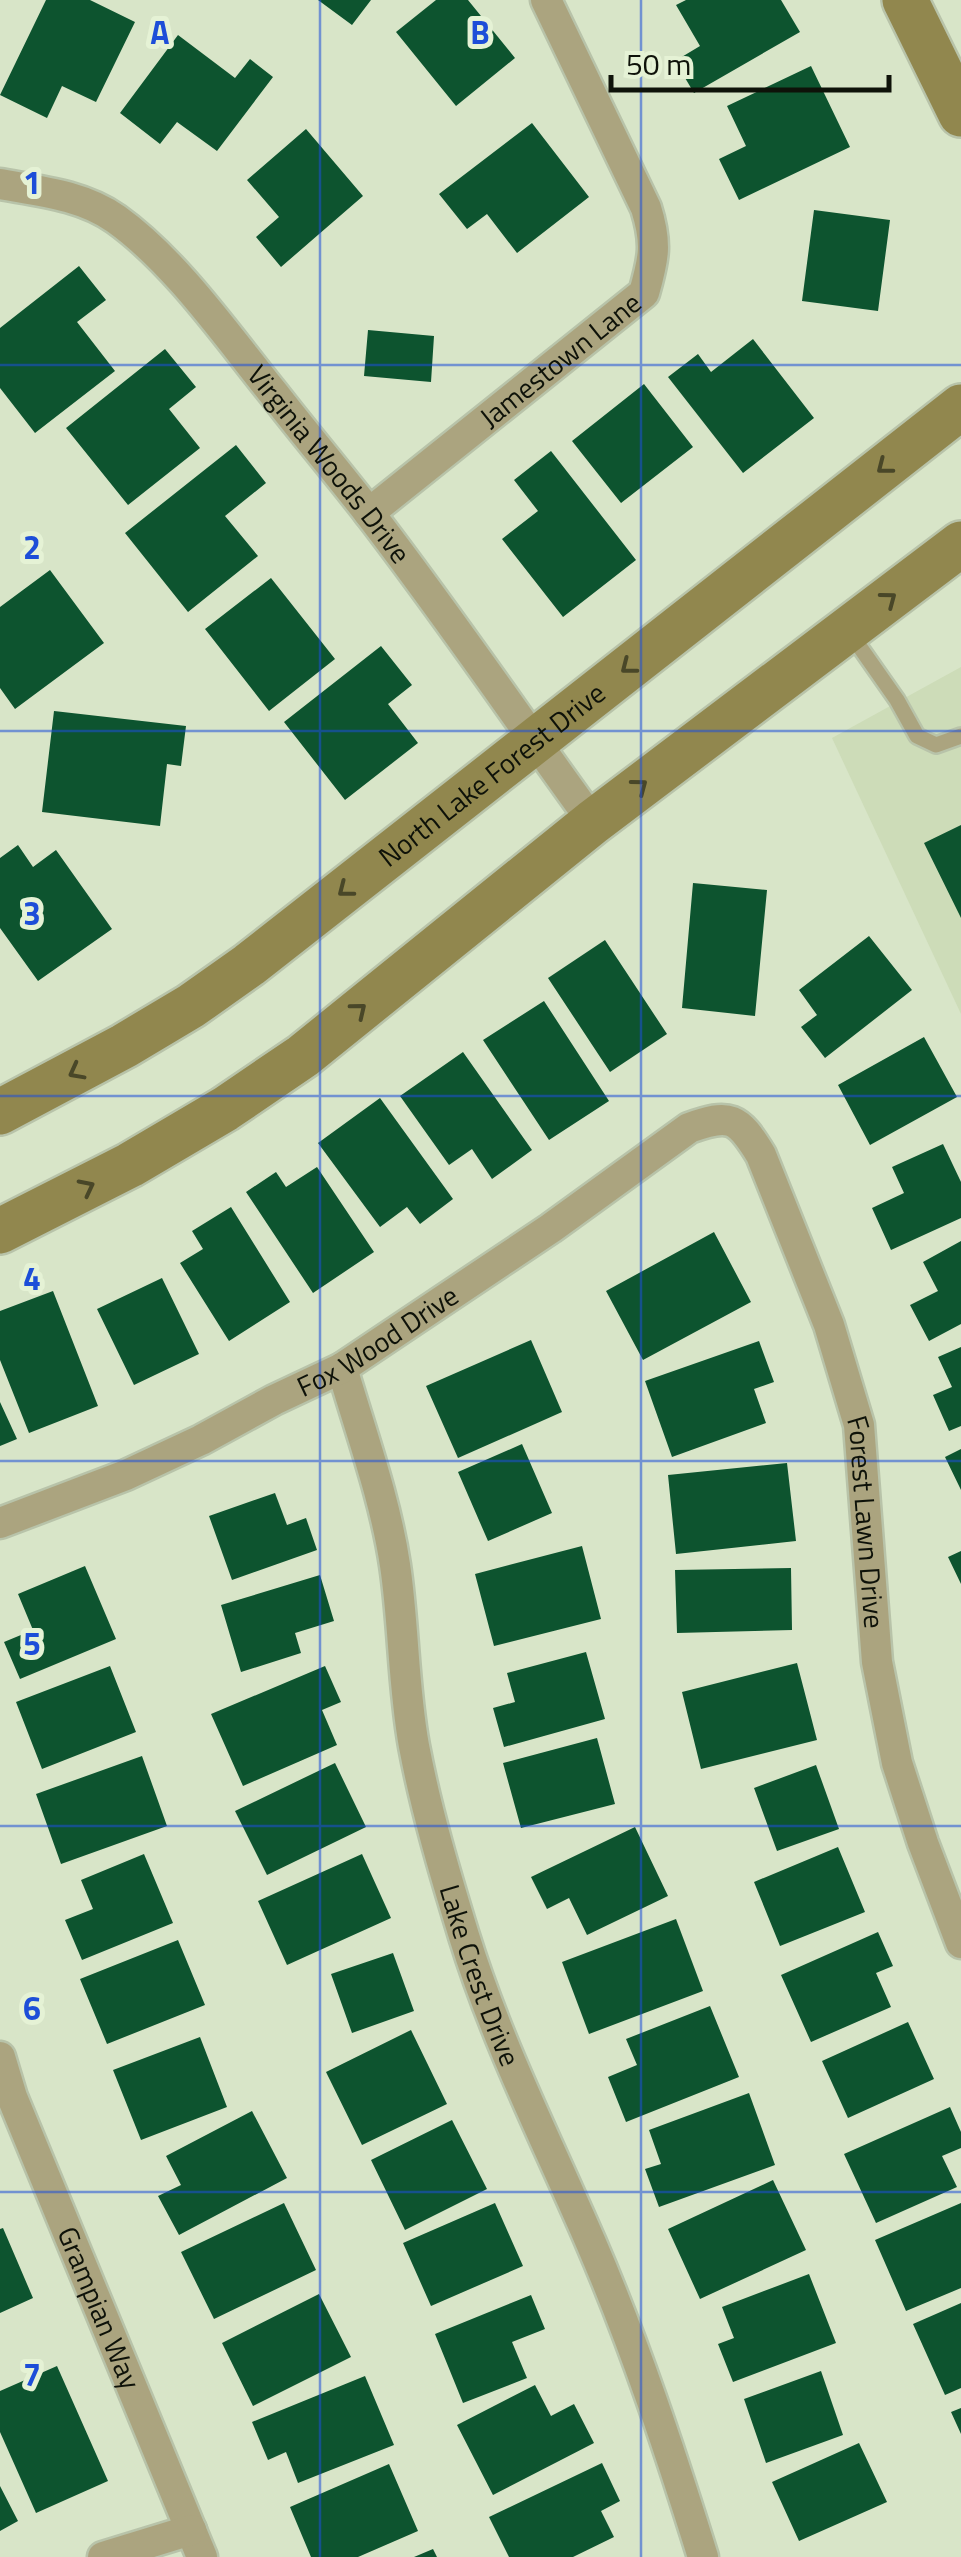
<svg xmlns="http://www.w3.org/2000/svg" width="961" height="2557" font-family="'Titillium Web',sans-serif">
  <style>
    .built { fill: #cddcb8 }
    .building { fill: #0d542f }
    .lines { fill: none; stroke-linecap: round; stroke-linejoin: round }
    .lane-casing { stroke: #b8c3a9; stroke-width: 20 }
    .street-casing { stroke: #b8c3a9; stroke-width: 35 }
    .secondary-casing { stroke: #b8c3a9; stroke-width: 50 }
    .lane { stroke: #aba47f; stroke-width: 15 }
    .street { stroke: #aba47f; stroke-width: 30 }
    .secondary { stroke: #91874e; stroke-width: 45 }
    .oneway { stroke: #494728 }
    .grid { fill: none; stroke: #1d4ed8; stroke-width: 2.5; stroke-opacity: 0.55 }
    .labels { text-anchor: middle; stroke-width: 10; stroke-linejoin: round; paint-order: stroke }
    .street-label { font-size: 28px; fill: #0e1209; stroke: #e5f2d5 }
    .grid-label { font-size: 32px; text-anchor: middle; font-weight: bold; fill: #1d4ed8; stroke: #e5f2d5; stroke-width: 10; stroke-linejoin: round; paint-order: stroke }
  </style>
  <rect width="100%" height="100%" fill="#d8e5c8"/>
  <path class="built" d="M961 667V1014L832 738Z"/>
  <path class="building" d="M46 0H90L135 22 96 102 62 86 47 118 0 95Z
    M318 0H371L352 25Z
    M436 0H468L515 58 456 106 396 32Z
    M686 0H781L800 32 694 93 675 61 700 46 676 5Z
    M178 35 235 78 250 59 273 77 217 151 177 122 160 144 120 113Z
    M811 66 850 147 739 200 719 159 746 146 727 106Z
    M532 123 589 197 517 253 487 214 467 229 439 194Z
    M306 129 363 196 281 267 256 237 279 217 247 180Z
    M814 210 890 220 878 311 802 301Z
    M79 266 106 300 77 322 115 371 35 433 0 388V328Z
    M368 330 434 336 431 382 364 376Z
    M753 339 814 418 743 473 668 377 698 354 711 372Z
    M165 349 196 387 169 409 200 448 128 505 66 428Z
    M644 384 693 447 621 503 572 441Z
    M236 445 266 483 225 516 258 556 188 612 125 533Z
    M551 451 636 560 563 617 502 539 538 511 514 480Z
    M50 570 104 643 15 709 0 688V607Z
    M271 578 335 659 269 711 205 629Z
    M381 646 412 685 388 704 418 743 345 800 284 722Z
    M54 711 186 726 181 766 167 764 160 826 42 812Z
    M961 825V918L924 843Z
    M18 845 33 867 56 850 112 929 38 981 0 928V858Z
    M693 883 767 890 755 1016 682 1008Z
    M869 936 912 990 825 1058 801 1027 817 1015 799 990Z
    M605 940 667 1034 610 1072 548 978Z
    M544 1001 609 1101 549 1140 483 1040Z
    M924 1037 957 1097 870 1145 838 1085Z
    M463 1052 532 1150 492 1179 472 1149 449 1165 400 1096Z
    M380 1098 453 1199 420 1224 407 1207 380 1227 318 1143Z
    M943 1144 961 1182V1218L891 1250 872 1208 904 1193 892 1167Z
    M317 1167 374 1252 313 1293 246 1192 276 1172 286 1187Z
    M231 1207 290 1302 229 1341 180 1263 203 1249 192 1231Z
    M714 1232 751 1302 643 1360 606 1291Z
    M961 1241V1324L929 1341 910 1305 938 1291 923 1262Z
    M162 1278 199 1354 134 1385 97 1309Z
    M53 1291 98 1406 29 1433 0 1360V1311Z
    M531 1340 562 1412 458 1458 426 1386Z
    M759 1341 774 1382 754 1389 766 1423 672 1457 645 1381Z
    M961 1347V1426L949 1431 933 1395 952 1387 938 1357Z
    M0 1402 17 1439 0 1446Z
    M522 1444 552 1513 488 1541 458 1472Z
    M961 1449V1490L945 1457Z
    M787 1463 796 1541 676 1554 668 1475Z
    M275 1493 287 1525 306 1518 317 1550 232 1580 209 1516Z
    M582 1546 601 1619 494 1646 475 1574Z
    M961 1551V1584L948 1557Z
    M85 1566 116 1639 20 1679 4 1642 33 1630 18 1594Z
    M791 1568 792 1630 677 1633 675 1570Z
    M320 1575 334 1621 295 1633 301 1653 241 1672 221 1605Z
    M586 1652 605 1719 504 1747 493 1708 515 1702 507 1673Z
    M797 1663 817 1740 701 1769 682 1692Z
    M110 1666 136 1732 42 1769 16 1702Z
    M325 1666 341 1702 322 1710 337 1745 243 1786 211 1714Z
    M597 1738 615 1804 521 1828 503 1763Z
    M142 1756 167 1826 61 1864 36 1794Z
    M335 1763 366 1827 267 1875 235 1811Z
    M816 1765 839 1829 777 1851 754 1788Z
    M635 1827 668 1896 587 1935 569 1898 547 1909 531 1877Z
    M838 1847 865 1912 780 1946 754 1882Z
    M144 1854 173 1923 82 1960 65 1920 93 1909 81 1880Z
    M362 1854 391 1918 287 1965 258 1901Z
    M676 1919 703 1991 589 2034 562 1962Z
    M878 1932 893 1966 876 1973 891 2007 811 2042 781 1975Z
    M178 1940 205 2005 107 2044 80 1979Z
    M393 1953 414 2011 352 2033 331 1974Z
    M710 2006 739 2077 626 2122 608 2077 637 2065 626 2039Z
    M908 2022 934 2079 848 2118 822 2061Z
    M411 2030 447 2104 362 2145 326 2072Z
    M200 2037 227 2107 141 2140 113 2070Z
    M749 2093 775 2165 659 2207 645 2169 661 2164 649 2130Z
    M950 2107 961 2132V2148L942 2156 957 2187 876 2223 844 2154Z
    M252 2111 287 2178 179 2235 158 2196 181 2185 166 2156Z
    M452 2120 487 2189 405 2230 371 2160Z
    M773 2180 806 2250 700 2299 668 2229Z
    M284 2203 316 2270 214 2319 181 2252Z
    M495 2203 523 2266 431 2306 403 2243Z
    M961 2203V2288L906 2311 875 2240Z
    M3 2228 33 2298 0 2313V2229Z
    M809 2274 836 2343 733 2382 718 2344 734 2338 722 2307Z
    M319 2294 351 2357 253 2406 222 2343Z
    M531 2295 545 2329 512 2342 527 2378 463 2403 435 2334Z
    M961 2303V2388L945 2395 913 2324Z
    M57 2366 108 2481 36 2513 0 2432V2391Z
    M821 2371 843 2435 766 2463 744 2399Z
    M365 2376 394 2445 298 2483 286 2452 268 2460 252 2422Z
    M535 2385 551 2416 574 2404 594 2443 493 2495 457 2425Z
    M961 2408V2434L951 2412Z
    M859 2443 887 2502 799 2541 772 2482Z
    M602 2463 620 2501 601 2511 614 2537 573 2557H509L489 2517Z
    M389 2464 418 2531 358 2557H311L290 2507Z
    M0 2486 18 2521 0 2531Z
    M433 2549 437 2557H414Z"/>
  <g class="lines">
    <defs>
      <path id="lane" d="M850 633 897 700 917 736 936 745 961 736"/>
      <g id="street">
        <path id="s1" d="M0 184C39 191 82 195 116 219 176 262 227 336 274 394 305 434 338 473 369 513 447 614 518 719 593 822"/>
        <path id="s2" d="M369 513 644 293C654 258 657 243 646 208L546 0"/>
        <path id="s3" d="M342 1368C361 1433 385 1498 395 1565 404 1625 403 1686 414 1746 426 1810 445 1874 464 1936 497 2043 547 2141 591 2243 635 2345 670 2451 703 2557"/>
        <path id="s4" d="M0 1523 126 1475 201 1440 274 1400 342 1368 551 1228 689 1128C730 1113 738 1117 761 1155L829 1325 859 1425 877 1662 897 1763 923 1843 961 1943"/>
        <path id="s5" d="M0 2057 12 2097 202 2557"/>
        <path d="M103 2557 191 2530"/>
      </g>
      <g id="secondary">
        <path d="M905 0 961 114"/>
        <path id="s6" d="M0 1112 124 1046 191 1006 249 965 961 407"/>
        <path d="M0 1231 130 1165 225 1109 303 1056 593 822 961 544"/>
      </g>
    </defs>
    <use href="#lane" class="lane-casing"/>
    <use href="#street" class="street-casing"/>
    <use href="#secondary" class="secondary-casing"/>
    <use href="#lane" class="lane"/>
    <use href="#street" class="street"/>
    <use href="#secondary" class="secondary"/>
  </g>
  <defs><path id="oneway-chevron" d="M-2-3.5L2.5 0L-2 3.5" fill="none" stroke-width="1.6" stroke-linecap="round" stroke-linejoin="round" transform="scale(2.5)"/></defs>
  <g class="oneway">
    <use href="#oneway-chevron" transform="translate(884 467) rotate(142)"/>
    <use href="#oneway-chevron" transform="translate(889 599) rotate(-37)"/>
    <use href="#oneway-chevron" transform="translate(628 667) rotate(142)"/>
    <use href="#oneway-chevron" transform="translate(640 786) rotate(-37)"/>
    <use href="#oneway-chevron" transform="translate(345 890) rotate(142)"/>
    <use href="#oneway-chevron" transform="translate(359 1010) rotate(-39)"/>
    <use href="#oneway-chevron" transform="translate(76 1072) rotate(152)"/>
    <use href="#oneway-chevron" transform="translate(87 1187) rotate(-27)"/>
  </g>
  <path class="grid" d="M320 0V2557M641 0V2557M0 365H961M0 731H961M0 1096H961M0 1461H961M0 1826H961M0 2192H961"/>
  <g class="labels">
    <g class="street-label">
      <text dy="10" stroke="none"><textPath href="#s2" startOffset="245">Jamestown Lane</textPath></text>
      <text dy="10" stroke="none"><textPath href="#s1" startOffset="448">Virginia Woods Drive</textPath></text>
      <text dy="10" stroke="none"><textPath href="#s6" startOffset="598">North Lake Forest Drive</textPath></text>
      <text dy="10" stroke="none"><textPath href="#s4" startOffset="420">Fox Wood Drive</textPath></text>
      <text dy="10" stroke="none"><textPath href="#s4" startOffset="1272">Forest Lawn Drive</textPath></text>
      <text dy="10" stroke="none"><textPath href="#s3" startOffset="625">Lake Crest Drive</textPath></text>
      <text dy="10" stroke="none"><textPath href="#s5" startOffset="270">Grampian Way</textPath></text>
    </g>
  </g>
  <g class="grid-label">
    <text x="160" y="44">A</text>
    <text x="480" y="44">B</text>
    <text x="32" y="194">1</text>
    <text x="32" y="559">2</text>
    <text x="32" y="925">3</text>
    <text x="32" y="1290">4</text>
    <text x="32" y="1655">5</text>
    <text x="32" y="2020">6</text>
    <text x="32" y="2386">7</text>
  </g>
  <path d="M611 75v15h278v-15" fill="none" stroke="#0e1209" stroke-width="5"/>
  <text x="626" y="75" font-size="30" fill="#0e1209" stroke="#e5f2d5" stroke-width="8" paint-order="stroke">50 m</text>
</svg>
